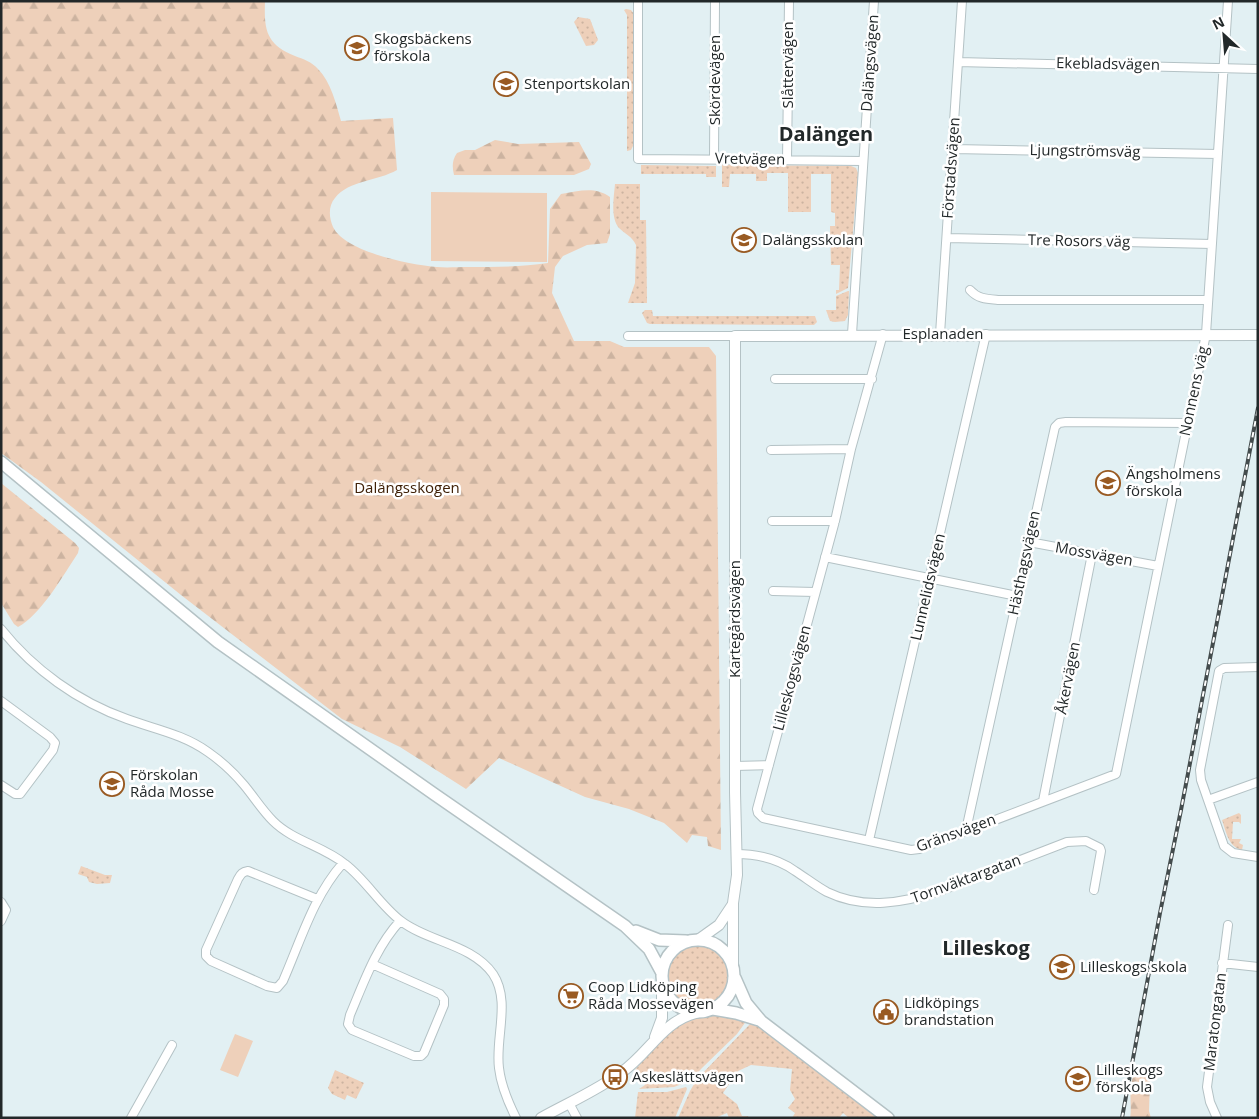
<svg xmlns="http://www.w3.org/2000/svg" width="1259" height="1119" font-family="'Open Sans',sans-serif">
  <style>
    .grass { fill: url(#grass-dots) }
    .forest { fill: url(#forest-firs) }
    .garden { fill: #eed0ba }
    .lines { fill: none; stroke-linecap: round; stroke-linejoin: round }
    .minor-casing { stroke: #b4c2c5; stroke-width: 10 }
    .tertiary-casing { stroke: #b4c2c5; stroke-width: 12 }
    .secondary-casing { stroke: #b4c2c5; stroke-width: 14 }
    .minor { stroke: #fff; stroke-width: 8 }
    .tertiary { stroke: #fff; stroke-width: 10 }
    .secondary { stroke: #fff; stroke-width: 11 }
    .rail-casing { stroke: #444c4d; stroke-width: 4 }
    .rail { stroke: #fff; stroke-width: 2; stroke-dasharray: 5.5; stroke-linecap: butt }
    .labels { text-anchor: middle; stroke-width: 5; stroke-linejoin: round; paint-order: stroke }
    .poi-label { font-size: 15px; fill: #222829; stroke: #fff; text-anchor: start }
    .street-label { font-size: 15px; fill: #222829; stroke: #fff }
    .park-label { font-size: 15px; fill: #3f2107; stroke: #fff }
    .district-label { font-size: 20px; font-weight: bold; fill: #222829; stroke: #fff }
  </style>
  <defs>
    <pattern id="grass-dots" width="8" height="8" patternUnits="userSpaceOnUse" patternTransform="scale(1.25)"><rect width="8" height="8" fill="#eed0ba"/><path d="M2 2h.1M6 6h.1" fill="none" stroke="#ccb3a0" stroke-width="1.8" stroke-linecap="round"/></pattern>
    <pattern id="forest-firs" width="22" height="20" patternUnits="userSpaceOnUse" patternTransform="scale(1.25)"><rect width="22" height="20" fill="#eed0ba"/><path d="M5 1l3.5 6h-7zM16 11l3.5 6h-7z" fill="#ccb3a0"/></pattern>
  </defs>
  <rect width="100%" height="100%" fill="#e2f0f3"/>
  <path class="grass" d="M626 9 631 10 634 14 633 146 631 150 627 151V15L624 10Z
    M578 17 590 19 598 40 594 45 586 46 574 22Z
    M641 165 716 166V177H706V174H641Z
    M722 165 851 166 856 168 858 173 848 288 836 294V290H839L840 265H831L830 226H835V213L831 212V174H811V212H788V173H767V181H756V174H730L729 187H722Z
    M615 184H640V220H646L647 303H628L635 283 636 245C632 236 625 234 619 228 610 218 614 196 615 184Z
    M848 291H849L848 315 845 321 835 322 830 321 826 310H836V296Z
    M645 310H652L653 316H815L817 322 814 325 650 324 647 323 642 313Z
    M1239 813 1241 815V824L1239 822H1233L1232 839H1241L1239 843 1243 845 1242 850C1228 847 1226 831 1222 820Z
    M81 866 105 875H112L110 883 97 884 89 882 87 877 78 874Z
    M666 976a32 32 0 1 1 64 0a32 32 0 1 1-64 0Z
    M723 1014 747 1020 737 1034 701 1069 692 1080 674 1087 639 1089 645 1085 635 1070 663 1037 688 1019Z
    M752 1022 757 1025 880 1118H849L843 1113 839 1118H792L795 1113 788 1108 795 1099 790 1090 792 1069 751 1065 738 1071 723 1093 737 1104 742 1116H748L749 1118H729L727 1113 715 1118H678L690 1091 697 1079Z
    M335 1070 364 1083 356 1099 347 1095 345 1100 332 1094 328 1088Z
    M686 1087 687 1089 675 1118H635L638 1092H667Z"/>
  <path class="forest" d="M1 1H265C264 30 266 44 295 56 303 59 312 62 318 69 331 82 336 104 341 121L393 118 397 170C378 181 349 180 335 198 328 206 329 218 333 227 345 252 411 265 437 267 447 268 457 267 468 267 494 267 521 267 548 263L550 209 561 194C579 191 595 186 610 197V234L607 243 587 245 563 256 555 267 552 293 574 341H610L624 347H709L716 356 721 850 708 846 707 837 692 835 687 843 664 823 629 809 585 797 499 758 466 789 400 747 342 719 181 595 41 482 1 453Z
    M495 140 518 144 579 142 591 164 589 169 574 175H454C452 167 452 160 457 153L465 150H475Z
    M1 483 75 543 79 548 78 553C64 574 41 615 18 627L14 624 1 603Z
    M1140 1069 1143 1070 1150 1082 1149 1111 1151 1118H1130C1133 1105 1125 1077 1140 1069Z"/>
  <path class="garden" d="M431 192 547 193V262L431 261Z
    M235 1034 253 1041 238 1077 220 1070Z"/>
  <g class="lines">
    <defs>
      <path id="minor" d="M638 1V159L863 161
        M958 62 1258 69
        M953 149 1218 154
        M714 159 715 1
        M787 160 789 1
        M947 238 1212 244
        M970 290C978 299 987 299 999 300H1207
        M852 334 874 1
        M883 334 851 449 835 521 757 809 758 813 763 818 911 850 919 849 1116 774 1206 334 1228 1
        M940 334 962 1
        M628 336H735
        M775 379H872
        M771 450 851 449
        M772 521H835
        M1029 542 1158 566
        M825 557 1017 596
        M773 591 815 592
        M1 629C33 669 78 702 127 719 154 729 183 734 208 752 221 761 234 773 244 785 254 797 262 810 273 821 293 841 323 846 345 864 366 880 380 905 401 921 428 942 472 944 493 974 511 1001 495 1038 499 1068 501 1086 508 1102 516 1118
        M1258 667 1224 668 1219 671 1200 770 1201 780 1224 846 1233 853 1258 857
        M1 701 50 737 55 743 53 750 20 794H15L1 785
        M735 766 769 765
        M1208 800 1258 782
        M1043 801 1092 554
        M966 830 1055 427 1059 423 1066 422 1187 423
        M869 840 986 334
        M736 854C757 854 778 859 795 871 806 878 816 886 827 892 864 910 903 903 940 891L1067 842 1086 841 1100 848 1101 851 1094 890
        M317 899 248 871C242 872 241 874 238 879L206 950V956L211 961 267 986 277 988 283 981C301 940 313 897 343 863
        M1 902 6 910 1 921
        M1222 963 1258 967
        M372 964 440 994 444 999V1005L424 1053 421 1056H414L352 1030 348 1024 350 1015C364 982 376 947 400 921
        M569 1103 577 1118
        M131 1118 172 1045
        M1217 1118 1210 1102 1207 1087 1228 925"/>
      <path id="tertiary" d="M698 940 719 925 733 904
        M733 966V903L737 875 735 792V336L1258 335
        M655 1037 662 1018V983
        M541 1118C568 1103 598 1090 622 1072 649 1053 663 1021 696 1013"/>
      <path id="secondary" d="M1 462 218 642 434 794 625 926 649 949 662 973
        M636 931 659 940 686 941
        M662 976a36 36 0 1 1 72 0a36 36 0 1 1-72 0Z
        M735 978 746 1003 761 1021 888 1118
        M713 1009 736 1013 759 1020"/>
    </defs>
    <use href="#minor" class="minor-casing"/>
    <use href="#tertiary" class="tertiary-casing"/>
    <use href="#secondary" class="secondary-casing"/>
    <use href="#minor" class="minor"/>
    <use href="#tertiary" class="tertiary"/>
    <use href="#secondary" class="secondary"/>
    <defs>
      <path id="rail" d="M1122 1118 1160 913 1181 810 1258 408"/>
    </defs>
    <use href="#rail" class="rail-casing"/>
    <use href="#rail" class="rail"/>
  </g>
  <defs>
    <symbol id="school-ring" viewBox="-11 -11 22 22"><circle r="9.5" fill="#fff" stroke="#995a22" stroke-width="1.5"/><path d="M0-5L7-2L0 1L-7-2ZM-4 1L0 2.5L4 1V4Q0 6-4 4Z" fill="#995a22"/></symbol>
    <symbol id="supermarket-ring" viewBox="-11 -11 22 22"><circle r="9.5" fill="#fff" stroke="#995a22" stroke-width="1.5"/><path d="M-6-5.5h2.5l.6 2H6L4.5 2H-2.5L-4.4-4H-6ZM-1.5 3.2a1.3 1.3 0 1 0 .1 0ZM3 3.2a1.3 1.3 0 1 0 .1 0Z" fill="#995a22"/></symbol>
    <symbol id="civic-ring" viewBox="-11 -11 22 22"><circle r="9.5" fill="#fff" stroke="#995a22" stroke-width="1.5"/><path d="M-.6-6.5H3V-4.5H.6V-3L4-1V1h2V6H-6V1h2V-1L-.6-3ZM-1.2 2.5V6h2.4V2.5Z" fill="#995a22"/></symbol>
    <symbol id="bus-ring" viewBox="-11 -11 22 22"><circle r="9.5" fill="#fff" stroke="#995a22" stroke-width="1.5"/><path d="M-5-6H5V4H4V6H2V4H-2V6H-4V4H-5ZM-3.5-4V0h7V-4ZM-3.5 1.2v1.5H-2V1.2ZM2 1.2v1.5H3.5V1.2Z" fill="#995a22"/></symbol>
  </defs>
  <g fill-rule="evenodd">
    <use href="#school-ring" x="343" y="34" width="28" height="28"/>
    <use href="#school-ring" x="492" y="70" width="28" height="28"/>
    <use href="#school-ring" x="730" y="226" width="28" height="28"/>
    <use href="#school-ring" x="1094" y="469" width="28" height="28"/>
    <use href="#school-ring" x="98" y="770" width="28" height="28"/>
    <use href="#school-ring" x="1048" y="953" width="28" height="28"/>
    <use href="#supermarket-ring" x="557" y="982" width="28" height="28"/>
    <use href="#civic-ring" x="872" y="998" width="28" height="28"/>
    <use href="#bus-ring" x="601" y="1063" width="28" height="28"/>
    <use href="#school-ring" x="1064" y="1065" width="28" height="28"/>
  </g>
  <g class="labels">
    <g class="poi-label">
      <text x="374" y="44">Skogsbäckens<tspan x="374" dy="17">förskola</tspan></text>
      <text x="524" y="89">Stenportskolan</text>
      <text x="762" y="245">Dalängsskolan</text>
      <text x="1126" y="479">Ängsholmens<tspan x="1126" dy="17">förskola</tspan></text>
      <text x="130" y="780">Förskolan<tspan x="130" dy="17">Råda Mosse</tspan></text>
      <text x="1080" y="972">Lilleskogs skola</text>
      <text x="588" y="992">Coop Lidköping<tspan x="588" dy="17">Råda Mossevägen</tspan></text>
      <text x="904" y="1008">Lidköpings<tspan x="904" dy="17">brandstation</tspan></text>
      <text x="1096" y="1075">Lilleskogs<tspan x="1096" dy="17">förskola</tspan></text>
      <text x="632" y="1082">Askeslättsvägen</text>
    </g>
    <g class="street-label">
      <text transform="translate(870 63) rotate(-86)" y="5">Dalängsvägen</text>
      <text transform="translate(1108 64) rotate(1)" y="5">Ekebladsvägen</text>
      <text transform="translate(788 65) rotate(-90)" y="5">Slåttervägen</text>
      <text transform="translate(715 80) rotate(-90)" y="5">Skördevägen</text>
      <text transform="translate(1085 151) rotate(1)" y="5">Ljungströmsväg</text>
      <text transform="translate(750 159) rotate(1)" y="5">Vretvägen</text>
      <text transform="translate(951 168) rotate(-86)" y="5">Förstadsvägen</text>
      <text transform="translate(1079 241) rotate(1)" y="5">Tre Rosors väg</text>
      <text x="943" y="339">Esplanaden</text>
      <text transform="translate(1194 391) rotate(-78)" y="5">Nonnens väg</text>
      <text transform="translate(1094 554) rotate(10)" y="5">Mossvägen</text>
      <text transform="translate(1024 563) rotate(-78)" y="5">Hästhagsvägen</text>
      <text transform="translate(928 587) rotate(-77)" y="5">Lunnelidsvägen</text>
      <text transform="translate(735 619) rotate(-90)" y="5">Kartegårdsvägen</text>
      <text transform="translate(792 678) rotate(-75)" y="5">Lilleskogsvägen</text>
      <text transform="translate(1068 678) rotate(-79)" y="5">Åkervägen</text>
      <text transform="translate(956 833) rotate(-20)" y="5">Gränsvägen</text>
      <text transform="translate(966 879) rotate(-20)" y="5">Tornväktargatan</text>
      <text transform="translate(1215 1022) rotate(-83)" y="5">Maratongatan</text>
    </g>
    <g class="park-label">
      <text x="407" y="493">Dalängsskogen</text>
    </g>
    <g class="district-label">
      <text x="826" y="141">Dalängen</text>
      <text x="986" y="955">Lilleskog</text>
    </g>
  </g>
  <rect width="1259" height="1119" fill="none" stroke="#222829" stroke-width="5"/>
  <g transform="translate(1224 35) rotate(334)" stroke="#ffffff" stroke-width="4" paint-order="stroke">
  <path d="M0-4L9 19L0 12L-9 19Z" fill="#222829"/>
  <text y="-8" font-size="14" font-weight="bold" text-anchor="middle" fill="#222829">N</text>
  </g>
</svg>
